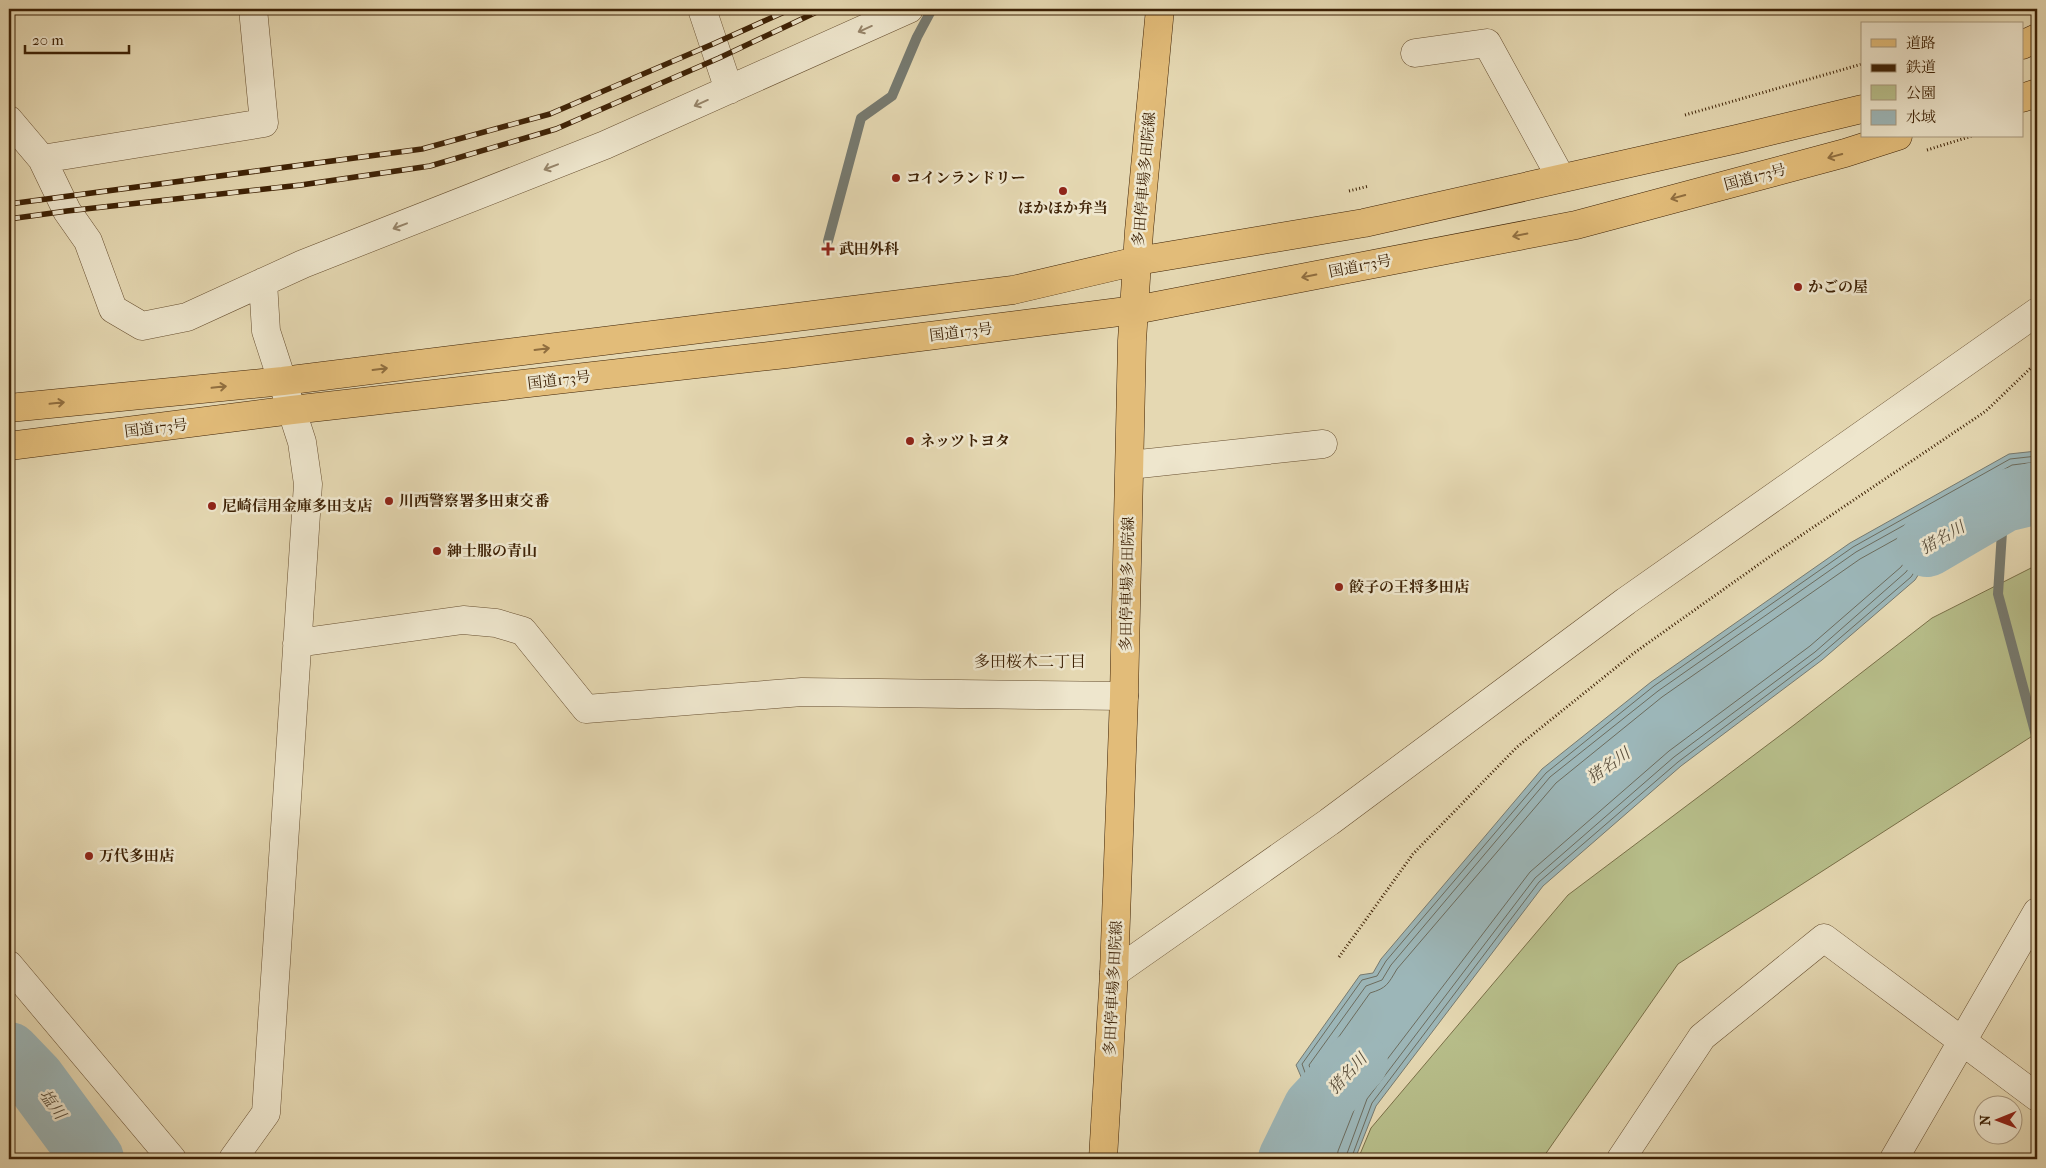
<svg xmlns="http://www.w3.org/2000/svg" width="2046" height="1168" font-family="'IM FELL French Canon','Noto Serif JP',serif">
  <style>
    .green { fill: #b7be8a; stroke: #7a7048 }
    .water { fill: #9cb6b8; stroke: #767a70 }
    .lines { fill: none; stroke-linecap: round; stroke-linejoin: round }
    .shore { stroke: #6c6c5e; stroke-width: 1 }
    .stream { stroke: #767a70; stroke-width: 10 }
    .river { stroke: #9cb6b8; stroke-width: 62 }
    .minor-casing { stroke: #674f30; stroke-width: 29 }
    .major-casing { stroke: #3d2105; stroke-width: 29 }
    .highway-casing { stroke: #3d2105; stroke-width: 29 }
    .path { stroke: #3d2105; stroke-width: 3; stroke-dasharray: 1 2.5; stroke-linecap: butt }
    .minor { stroke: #eee6cd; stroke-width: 28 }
    .major { stroke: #e2bc79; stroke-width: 28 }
    .highway { stroke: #e2bc79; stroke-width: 28 }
    .rail-casing { stroke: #3d2105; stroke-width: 5.5 }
    .rail { stroke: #eee6cd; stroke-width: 4; stroke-dasharray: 11; stroke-linecap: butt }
    .oneway { stroke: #968469 }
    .oneway2 { stroke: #906e3f }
    .poi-dot { fill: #8f2418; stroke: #eee6cd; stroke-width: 2 }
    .labels { text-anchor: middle; stroke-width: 5; stroke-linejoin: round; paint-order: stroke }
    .street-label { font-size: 15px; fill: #3d2105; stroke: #eee6cd }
    .poi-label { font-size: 15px; font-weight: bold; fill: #3d2105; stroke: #eee6cd; text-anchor: start }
    .water-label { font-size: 16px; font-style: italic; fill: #5a4e3b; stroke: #eee6cd }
    .neighbourhood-label { font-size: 16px; fill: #3d2105; stroke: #eee6cd }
  </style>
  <rect width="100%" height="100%" fill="#e5d8b2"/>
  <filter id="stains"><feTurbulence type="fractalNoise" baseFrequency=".004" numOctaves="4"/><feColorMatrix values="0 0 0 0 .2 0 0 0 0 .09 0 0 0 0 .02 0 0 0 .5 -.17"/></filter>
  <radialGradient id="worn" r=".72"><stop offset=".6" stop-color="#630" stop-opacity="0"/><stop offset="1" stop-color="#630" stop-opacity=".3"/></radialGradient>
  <path class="green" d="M2037 565V733L1678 964 1542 1159H1358L1371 1128 1568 895 1794 725 1932 618Z"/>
  <path class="water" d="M2037 451V485L2028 483 1931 555 1915 580 1822 660 1681 766 1543 886 1376 1106 1355 1159H1284L1287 1155 1302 1159 1309 1136 1300 1122 1308 1099 1296 1087 1302 1079 1296 1065 1360 975 1373 973 1381 959 1542 769 1651 682 1850 543 2009 454Z"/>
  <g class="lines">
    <path class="shore" d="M1307 1159 1314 1136 1306 1121 1313 1098 1303 1087 1307 1078 1302 1064 1362 980 1377 976 1386 961 1546 773 1654 686 1853 547 2010 459 2037 456
      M1314 1159 1320 1136 1313 1120 1319 1098 1312 1086 1313 1078 1309 1065 1366 986 1382 980 1391 965 1550 777 1658 691 1856 552 2012 465 2037 462
      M1322 1159 1327 1135 1321 1119 1327 1099 1325 1092 1320 1084 1318 1066 1370 993C1387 988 1388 984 1397 969L1556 783 1662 697 1860 559 1968 499H1970V503L1919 541 1901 567 1810 646 1669 751 1530 872 1360 1095 1338 1151 1337 1159
      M1345 1159 1367 1099 1535 878 1674 757 1815 652 1906 572 1924 547 2021 474 2029 472 2037 474
      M1351 1159 1372 1103 1539 882 1678 762 1819 656 1911 577 1928 551 2025 479 2037 480"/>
    <path class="stream" d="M828 241 861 118 892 96 917 37 932 9
      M2004 501 1998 594 2037 739"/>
    <path class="river" d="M1927 546 2004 501 2037 493
      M9 1053 34 1079 93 1159
      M1289 1159 1314 1108 1357 1062"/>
    <defs>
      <path id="minor" d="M702 9 729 90
        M1415 53 1487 43 1561 178
        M9 120 42 159 67 211 88 241 113 309 142 326 187 317 303 264 605 145 909 9
        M42 159 264 123 253 9
        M1130 465 1323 444
        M297 643 463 620 496 623 523 631 586 709 802 692 1124 696
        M9 965 172 1159
        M1114 973 1329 822 1626 601 2037 312
        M233 1159 266 1113 308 484 302 442 266 331 263 282
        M1621 1159 1702 1037 1824 938 2037 1097
        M1894 1159 2037 912"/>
      <path id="major" d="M1103 1159 1114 973 1124 696 1132 341 1139 231 1160 9"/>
      <path id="highway" d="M2022 45 2037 38
        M2022 98 2037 93
        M9 408 283 381 1013 290 1137 261 1364 223 1737 139 1862 109
        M9 446 292 410 786 354 1135 310 1576 225 1845 153 1898 136"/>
    </defs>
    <use href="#minor" class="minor-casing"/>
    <use href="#major" class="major-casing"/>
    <use href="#highway" class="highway-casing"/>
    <path class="path" d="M1685 115 1862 64
      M1927 150 1972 136
      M1349 191 1369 186
      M1339 957 1413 854 1517 747 1634 653 1772 555 1986 411 2037 362"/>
    <use href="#minor" class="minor"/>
    <use href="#major" class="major"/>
    <use href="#highway" class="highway"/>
    <defs>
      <path id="rail" d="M9 204 422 149 550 114 713 44 791 9
        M9 219 67 211 301 185 430 166 556 129 719 58 823 9"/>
    </defs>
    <use href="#rail" class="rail-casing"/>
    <use href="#rail" class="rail"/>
  </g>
  <defs><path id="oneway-shaft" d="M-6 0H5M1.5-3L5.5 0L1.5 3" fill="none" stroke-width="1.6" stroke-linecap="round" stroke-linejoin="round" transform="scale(1.25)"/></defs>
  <g class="oneway">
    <use href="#oneway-shaft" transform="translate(865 29) rotate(156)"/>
    <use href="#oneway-shaft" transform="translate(701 103) rotate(156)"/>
    <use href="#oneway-shaft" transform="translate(551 167) rotate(159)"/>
    <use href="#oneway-shaft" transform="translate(400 226) rotate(159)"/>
  </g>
  <g class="oneway2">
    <use href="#oneway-shaft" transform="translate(1835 156) rotate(165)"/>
    <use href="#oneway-shaft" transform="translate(1678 197) rotate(165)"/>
    <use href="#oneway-shaft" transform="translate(1520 235) rotate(169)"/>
    <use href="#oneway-shaft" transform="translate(1309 276) rotate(169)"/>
    <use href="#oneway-shaft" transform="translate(542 349) rotate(-7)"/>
    <use href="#oneway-shaft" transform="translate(380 369) rotate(-7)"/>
    <use href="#oneway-shaft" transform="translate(219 387) rotate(-6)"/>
    <use href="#oneway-shaft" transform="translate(57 403) rotate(-6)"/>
  </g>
  <g class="poi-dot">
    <circle cx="896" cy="178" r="5"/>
    <circle cx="1063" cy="191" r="5"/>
    <path d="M825.5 241.5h5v5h5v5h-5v5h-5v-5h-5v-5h5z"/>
    <circle cx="1798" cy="287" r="5"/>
    <circle cx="910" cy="441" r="5"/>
    <circle cx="389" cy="501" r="5"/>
    <circle cx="212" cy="506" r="5"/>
    <circle cx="437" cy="551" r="5"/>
    <circle cx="1339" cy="587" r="5"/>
    <circle cx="89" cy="856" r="5"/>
  </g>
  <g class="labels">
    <g class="street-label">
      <text transform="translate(1755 177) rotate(-15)" y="5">国道173号</text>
      <text transform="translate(1144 179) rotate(-85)" y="5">多田停車場多田院線</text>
      <text transform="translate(1360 266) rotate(-11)" y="5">国道173号</text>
      <text transform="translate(961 332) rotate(-7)" y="5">国道173号</text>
      <text transform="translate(559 380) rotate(-7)" y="5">国道173号</text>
      <text transform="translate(156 428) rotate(-7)" y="5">国道173号</text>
      <text transform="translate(1127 584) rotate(-89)" y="5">多田停車場多田院線</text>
      <text transform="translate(1113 988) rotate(-87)" y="5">多田停車場多田院線</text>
    </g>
    <g class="poi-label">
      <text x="906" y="183">コインランドリー</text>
      <text x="1063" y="213" text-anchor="middle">ほかほか弁当</text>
      <text x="839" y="254">武田外科</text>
      <text x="1808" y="292">かごの屋</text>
      <text x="920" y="446">ネッツトヨタ</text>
      <text x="399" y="506">川西警察署多田東交番</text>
      <text x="222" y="511">尼崎信用金庫多田支店</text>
      <text x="447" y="556">紳士服の青山</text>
      <text x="1349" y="592">餃子の王将多田店</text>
      <text x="99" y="861">万代多田店</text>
    </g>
    <g class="water-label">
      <text transform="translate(1942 537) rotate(-30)" y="6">猪名川</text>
      <text transform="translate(1608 765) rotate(-35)" y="6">猪名川</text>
      <text transform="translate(1347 1073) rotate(-47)" y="6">猪名川</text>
      <text transform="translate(53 1104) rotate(54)" y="6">塩川</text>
    </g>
    <g class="neighbourhood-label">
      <text x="1030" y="667">多田桜木二丁目</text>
    </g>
  </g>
  <rect width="2046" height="1168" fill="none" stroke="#e5d8b2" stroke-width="30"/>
  <rect x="10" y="10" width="2026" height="1148" fill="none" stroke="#3d2105" stroke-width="2.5"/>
  <rect x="15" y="15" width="2016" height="1138" fill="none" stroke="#3d2105"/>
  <rect x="1861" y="22" width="162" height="115" fill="#eee6cd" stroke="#a7977d"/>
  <rect x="1871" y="39" width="25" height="8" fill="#e2bc79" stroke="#a7977d"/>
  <text x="1906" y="48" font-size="15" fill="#3d2105">道路</text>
  <rect x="1871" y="64" width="25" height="8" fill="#3d2105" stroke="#a7977d"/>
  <text x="1906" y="72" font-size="15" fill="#3d2105">鉄道</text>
  <rect x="1871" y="85" width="25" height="15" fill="#b7be8a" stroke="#a7977d"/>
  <text x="1906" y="98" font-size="15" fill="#3d2105">公園</text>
  <rect x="1871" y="110" width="25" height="15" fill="#9cb6b8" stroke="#a7977d"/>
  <text x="1906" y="122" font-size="15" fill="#3d2105">水域</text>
  <g transform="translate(1998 1120) rotate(269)"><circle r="24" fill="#eee6cd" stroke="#a7977d"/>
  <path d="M0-4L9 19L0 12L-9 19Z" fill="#8f2418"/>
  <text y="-8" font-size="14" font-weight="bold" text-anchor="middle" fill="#3d2105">N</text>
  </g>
  <path d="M25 45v8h104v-8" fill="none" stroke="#3d2105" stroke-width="2.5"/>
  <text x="32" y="45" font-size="15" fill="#3d2105" stroke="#eee6cd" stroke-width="4" paint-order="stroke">20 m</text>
  <rect width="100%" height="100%" filter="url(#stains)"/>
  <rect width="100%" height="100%" fill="url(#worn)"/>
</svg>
